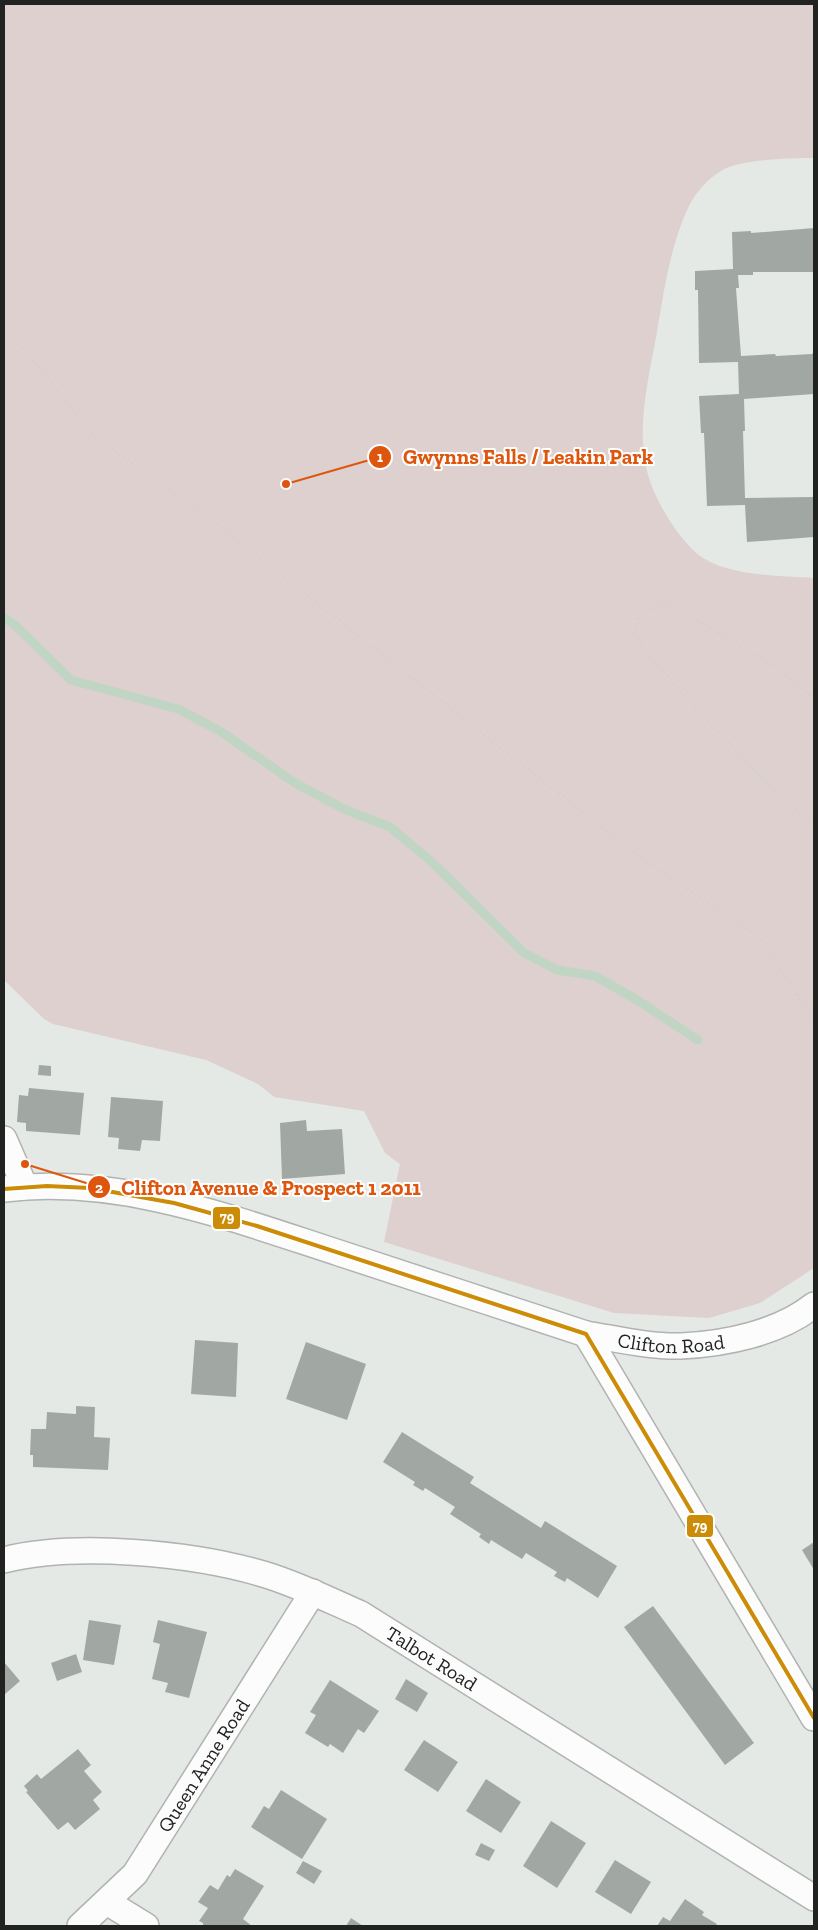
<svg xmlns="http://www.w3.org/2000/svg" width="818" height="1930" font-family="'Zilla Slab',serif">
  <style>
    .green { fill: #ddd0cf }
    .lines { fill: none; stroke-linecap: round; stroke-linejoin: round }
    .stream { stroke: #c1d5c5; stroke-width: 9 }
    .building { fill: #a1a8a3 }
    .minor-casing { stroke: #b0b3b1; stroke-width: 28 }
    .path { stroke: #cfd0cf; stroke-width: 3; stroke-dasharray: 1 4; stroke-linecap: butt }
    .minor { stroke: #fbfcfb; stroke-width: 25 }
    .bus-1-casing { stroke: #fff; stroke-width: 8 }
    .bus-1 { stroke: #cc8c07; stroke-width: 4 }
    .labels { text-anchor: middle; stroke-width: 4; stroke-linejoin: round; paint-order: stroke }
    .street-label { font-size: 20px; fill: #212321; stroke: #fff }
    .leader { fill: none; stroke: #de560d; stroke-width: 2 }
    .callout-dot { fill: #de560d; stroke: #fff; stroke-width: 2 }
    .mark-label { font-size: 15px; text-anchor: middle; font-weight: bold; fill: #fff }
    .callout-label { font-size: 21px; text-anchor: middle; font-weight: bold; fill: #de560d; stroke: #fff; stroke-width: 4; stroke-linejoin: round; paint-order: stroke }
    .line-badge { stroke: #fff; stroke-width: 2 }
    .badge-label { font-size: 14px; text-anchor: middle; font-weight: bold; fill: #fff }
  </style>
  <rect width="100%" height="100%" fill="#e5e9e6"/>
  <path class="green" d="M4 4H814V158C793 158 738 159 721 171 709 178 697 191 690 204 671 242 664 290 657 332 649 377 636 425 647 471 653 496 673 530 692 549 719 577 777 575 814 578V1268L760 1303 709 1318 614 1313 384 1242 400 1164 385 1153 364 1111 274 1097 258 1084 206 1060 53 1024 44 1019 4 980Z"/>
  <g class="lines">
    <path class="stream" d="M4 618 14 624 71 680 178 709 220 731 295 783 344 809 390 827 432 862 523 952 557 970 595 976 637 1000 698 1040"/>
  </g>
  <path class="building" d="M814 228V272H753V275H738L739 288H736L741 356 775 354 776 356 812 354 814 352V394L744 399 745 431H743L745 498 814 497V537L747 542 745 505 707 506 704 433H701L699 396 739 394 738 362 699 363 698 290H695V271L733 269 732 232 751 231V233Z
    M39 1065 51 1066V1076L38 1075Z
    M29 1088 84 1093 80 1135 26 1131V1123L17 1122 19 1095 28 1096Z
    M111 1097 163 1101 160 1141 142 1140 140 1151 118 1149 119 1138 108 1137Z
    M306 1120 307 1131 342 1129 345 1174 282 1179 280 1123Z
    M195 1340 238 1343 236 1397 191 1394Z
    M306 1342 366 1364 347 1420 286 1399Z
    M76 1406 95 1407 94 1437 110 1438 108 1470 33 1467V1455H30L31 1429H46L47 1412 76 1414Z
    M402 1432 474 1477 470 1483 541 1528 545 1521 617 1566 598 1598 567 1578 565 1582 554 1576 557 1572 526 1553 522 1559 491 1540 489 1544 479 1537 481 1534 450 1514 455 1507 425 1488 423 1491 413 1485 415 1482 383 1462Z
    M814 1542V1570L802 1550Z
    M653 1606 754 1743 725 1765 624 1627Z
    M89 1620 121 1625 114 1665 83 1660Z
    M158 1620 207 1632 189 1698 165 1692 168 1683 152 1679 160 1644 153 1642Z
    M76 1654 82 1672 57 1681 51 1663Z
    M4 1662 20 1681 4 1695Z
    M406 1679 428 1693 417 1712 395 1699Z
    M330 1680 379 1711 364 1733 358 1729 343 1753 330 1744 328 1747 305 1733 316 1715 310 1712Z
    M424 1740 458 1762 438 1792 404 1770Z
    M78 1749 91 1765 84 1771 102 1792 93 1800 100 1809 75 1830 68 1822 58 1830 26 1792 28 1791 24 1786 37 1774 41 1779Z
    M486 1779 521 1802 501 1833 466 1811Z
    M281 1790 327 1819 302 1859 251 1827 264 1806 269 1809Z
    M551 1821 586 1843 557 1888 523 1866Z
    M481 1843 495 1850 489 1861 475 1855Z
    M615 1860 651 1882 631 1914 595 1892Z
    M303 1861 322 1871 314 1884 296 1873Z
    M235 1869 264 1886 243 1919 252 1926H203V1923L199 1921 208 1908 198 1902 210 1885 218 1890 227 1875 230 1877Z
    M685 1899 704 1912 702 1915 717 1924 716 1926H657L663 1917 670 1921Z
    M351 1918 363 1926H346Z"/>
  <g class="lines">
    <defs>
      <g id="minor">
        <path d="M4 1139 25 1187"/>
        <path id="s1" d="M4 1189C119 1175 231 1218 339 1253 421 1280 504 1307 586 1334 617 1339 650 1347 681 1346 725 1344 779 1333 814 1305"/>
        <path d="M586 1334 814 1718"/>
        <path id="s2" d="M4 1560C75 1542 192 1553 263 1574 297 1584 329 1600 361 1614L814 1898"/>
        <path d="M107 1902 146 1926"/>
        <path id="s3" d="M80 1926 135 1874 313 1592"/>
      </g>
    </defs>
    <use href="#minor" class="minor-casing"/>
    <path class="path" d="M4 324 93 435 210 519 632 851 761 939 814 1022
      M814 698 776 667 666 602 641 613 634 633 658 667 769 786 814 825"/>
    <use href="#minor" class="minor"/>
    <defs>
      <path id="bus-1" d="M4 1189 47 1186 90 1188 174 1203 257 1226 586 1334
        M586 1334 814 1718"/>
    </defs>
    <use href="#bus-1" class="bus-1-casing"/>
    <use href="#bus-1" class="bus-1"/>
  </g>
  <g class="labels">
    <g class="street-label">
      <text dy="7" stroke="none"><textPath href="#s1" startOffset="690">Clifton Road</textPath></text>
      <text dy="7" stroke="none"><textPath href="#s2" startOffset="451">Talbot Road</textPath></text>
      <text dy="7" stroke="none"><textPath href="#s3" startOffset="204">Queen Anne Road</textPath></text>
    </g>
  </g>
  <path class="leader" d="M286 484L380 457M25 1164L99 1187"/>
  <g class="callout-dot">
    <circle cx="286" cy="484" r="5"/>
    <circle cx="25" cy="1164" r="5"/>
    <circle cx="380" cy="457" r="12"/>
    <circle cx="99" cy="1187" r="12"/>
  </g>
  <g class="mark-label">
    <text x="380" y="462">1</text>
    <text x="99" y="1193">2</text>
  </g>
  <g class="callout-label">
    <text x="528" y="464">Gwynns Falls / Leakin Park</text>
    <text x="271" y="1195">Clifton Avenue &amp; Prospect 1 2011</text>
  </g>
  <g class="line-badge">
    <rect x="212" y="1206" width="29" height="24" rx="5" fill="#cc8c07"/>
    <rect x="686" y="1514" width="28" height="24" rx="5" fill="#cc8c07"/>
  </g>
  <g class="badge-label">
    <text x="227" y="1222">79</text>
    <text x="700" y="1531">79</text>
  </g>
  <rect width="818" height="1930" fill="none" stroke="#212321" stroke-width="10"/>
</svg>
